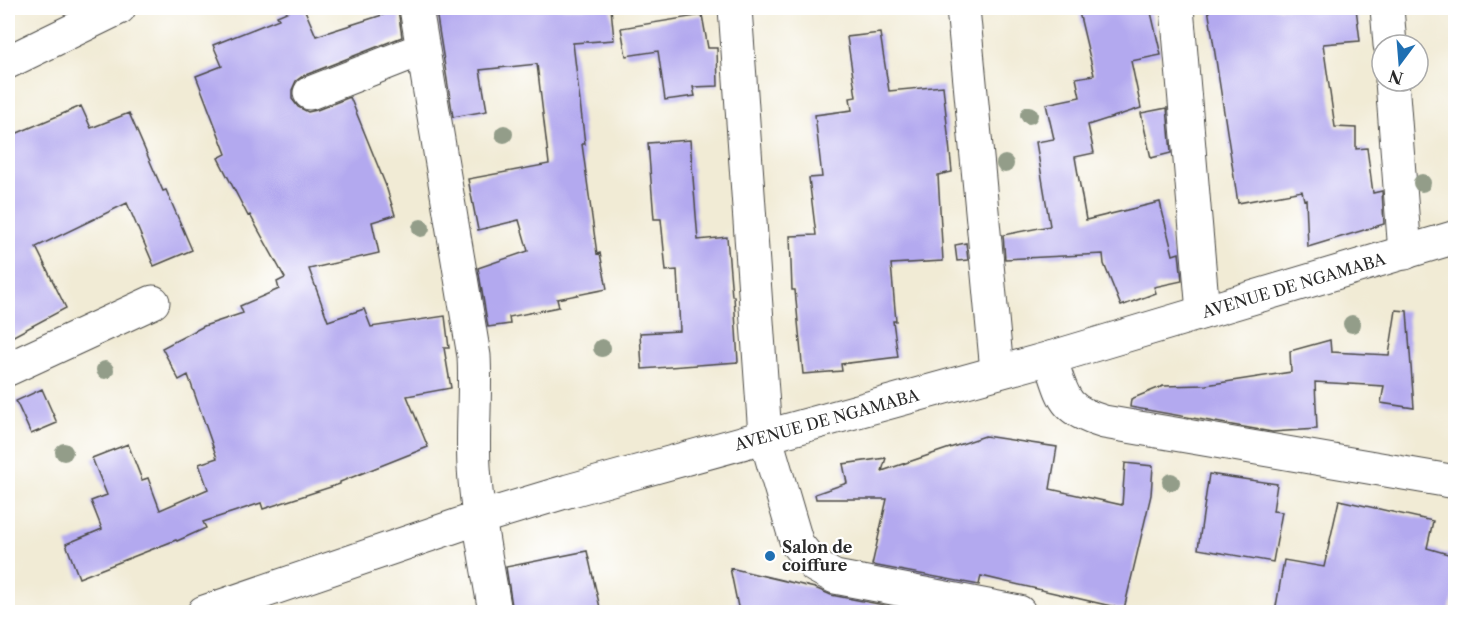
<svg xmlns="http://www.w3.org/2000/svg" width="1463" height="620" font-family="'Libre Caslon Text',serif">
  <style>
    .building { fill: #b3a9ef }
    .lines { fill: none; stroke-linecap: round; stroke-linejoin: round }
    .minor-casing { stroke: #494844; stroke-width: 35 }
    .major-casing { stroke: #494844; stroke-width: 35 }
    .minor { stroke: #fff; stroke-width: 33 }
    .major { stroke: #fff; stroke-width: 33 }
    .tree { fill: #939d89 }
    .poi-dot { fill: #1f6fb2; stroke: #fff; stroke-width: 2 }
    .labels { text-anchor: middle; stroke-width: 4.5; stroke-linejoin: round; paint-order: stroke }
    .street-label { font-size: 16px; fill: #2b2b2b; stroke: #fff }
    .poi-label { font-size: 16px; font-weight: bold; fill: #2b2b2b; stroke: #fff; text-anchor: start }
  </style>
  <rect width="100%" height="100%" fill="#fff"/>
  <filter id="ink" filterUnits="userSpaceOnUse"><feTurbulence type="fractalNoise" baseFrequency=".0167" numOctaves="2"/><feDisplacementMap in="SourceGraphic" scale="12" xChannelSelector="R" yChannelSelector="G"/><feConvolveMatrix kernelMatrix="1 2 1 2 8 2 1 2 1" color-interpolation-filters="sRGB"/></filter>
  <filter id="wash" filterUnits="userSpaceOnUse"><feTurbulence type="fractalNoise" baseFrequency=".008" numOctaves="4" result="noise"/><feDisplacementMap in="SourceGraphic" scale="24" xChannelSelector="R" yChannelSelector="G"/><feGaussianBlur stdDeviation="1.35" result="paint"/><feColorMatrix in="noise" values="0 0 0 0 0 0 0 0 0 0 0 0 0 0 0 0 0 1.4 0 .05"/><feComposite in="paint" operator="in"/></filter>
  <g filter="url(#wash)">
    <rect width="100%" height="100%" fill="#f1ebd5"/>
    <g id="blocks">
      <path class="building" d="M296 8H304L316 36 398 10 402 37 303 76 296 81 292 90V99L298 107 308 112 317 110 350 97 386 186 395 215 372 222 379 253 309 269 328 321 364 309 371 327 445 316 449 348H444L451 388 407 396 428 447 340 482V484L263 509 261 503 203 522 206 528 177 541 176 540 79 578 66 544 102 529 91 501 107 495 92 458 128 444 142 480 148 478 160 510 208 489 199 464 217 458 188 375 179 380 162 348 204 326 243 313 240 306 279 289 277 282 285 278 250 215 248 216 218 158 226 154 196 76 222 66 213 45 279 19 277 16Z
        M453 8H611L614 40 573 43 585 144H582L597 254 600 253 607 289 557 299 559 307 509 317 510 324 488 327 478 268 528 251 519 220 478 230 468 179 549 164 537 64 480 70 487 111 453 117 436 11Z
        M1078 8H1150L1161 55 1131 61 1141 108 1088 125 1094 153 1075 157 1086 220 1160 202 1173 255 1179 253 1182 281 1154 287 1156 293 1121 306 1104 264 1103 254 1005 259 1003 235 1050 226 1036 142 1054 139 1046 104 1080 97 1076 78 1094 75Z
        M1208 8H1356L1360 41 1323 44 1335 127 1356 128V149L1367 148 1373 193 1382 191 1384 224 1308 247 1306 199 1304 200 1302 191 1238 203Z
        M702 15 708 48H717L718 86 693 87 695 96 665 100 658 51 626 56 621 28Z
        M880 33 889 91 943 86 952 172 938 175 943 261 891 264 896 321H893L898 357 841 364 842 371 803 374 795 290H792L790 236 816 235 809 178 822 177 815 115 852 110 850 98 856 97 847 37Z
        M81 106 91 128 129 113 163 191 166 190 192 250 154 266 127 203 36 247 66 308 8 339V137Z
        M1167 108 1171 153 1151 158 1141 113Z
        M690 140 698 240 727 237 732 296H734L738 362 642 369 640 333 680 331 677 270 666 271 661 219H654L648 143Z
        M966 243 968 260 957 261 955 245Z
        M1396 310 1407 311 1414 408 1381 403 1384 386 1315 382 1317 429 1272 432 1130 407 1131 399 1163 386 1206 385 1291 372 1290 351 1330 340 1331 352 1389 355Z
        M42 389 57 423 31 434 16 401Z
        M985 436 1057 447 1050 489 1122 505 1125 463 1153 466 1151 495 1124 609 981 576 979 585 872 565 887 499H816L815 494 847 483 843 464 886 458 882 471Z
        M1209 474 1277 484 1273 511 1282 512 1273 562 1198 549Z
        M1339 500 1433 521 1427 548 1455 556V588L1449 612H1275L1284 560 1324 567Z
        M587 551 601 612H513L506 567Z
        M730 568 815 588 831 595 889 606 888 612H757L738 607Z"/>
    </g>
  </g>
  <g filter="url(#ink)">
    <use href="#blocks" fill-opacity="0" stroke="#494844" stroke-width="1.5"/>
    <g class="lines">
      <defs>
        <path id="minor" d="M416 8 474 356C476 393 472 430 474 467 477 516 487 564 495 612
          M735 8 765 435 797 544 815 566 835 577 1019 612
          M963 8 997 371
          M1177 8 1203 312
          M1387 8 1390 45
          M8 62 119 8
          M1392 81 1405 253
          M310 93 422 49
          M1050 358C1064 397 1061 409 1104 422L1456 482
          M8 369 153 302"/>
        <g id="major">
          <path id="s1" d="M204 612 479 518 568 491 1050 358 1456 237"/>
        </g>
      </defs>
      <use href="#minor" class="minor-casing"/>
      <use href="#major" class="major-casing"/>
      <use href="#minor" class="minor"/>
      <use href="#major" class="major"/>
    </g>
    <g class="tree">
      <circle cx="1029" cy="115" r="9"/>
      <circle cx="504" cy="134" r="9"/>
      <circle cx="1005" cy="164" r="9"/>
      <circle cx="1422" cy="183" r="9"/>
      <circle cx="421" cy="228" r="9"/>
      <circle cx="1352" cy="324" r="9"/>
      <circle cx="602" cy="348" r="9"/>
      <circle cx="105" cy="370" r="9"/>
      <circle cx="64" cy="452" r="9"/>
      <circle cx="1171" cy="482" r="9"/>
    </g>
  </g>
  <circle class="poi-dot" cx="770" cy="556" r="6"/>
  <g class="labels">
    <g class="street-label">
      <text dy="6" stroke="none"><textPath href="#s1" startOffset="1138">AVENUE DE NGAMABA</textPath></text>
      <text dy="6" stroke="none"><textPath href="#s1" startOffset="652">AVENUE DE NGAMABA</textPath></text>
    </g>
    <g class="poi-label">
      <text x="782" y="553">Salon de<tspan x="782" dy="18">coiffure</tspan></text>
    </g>
  </g>
  <rect width="1463" height="620" fill="none" stroke="#fff" stroke-width="30"/>
  <g transform="translate(1400 63) rotate(196)"><circle r="28" fill="#ffffff" stroke="#aaaaaa" stroke-width="1.5"/>
  <path d="M0-4.5L10 22L0 15L-10 22Z" fill="#1f6fb2"/>
  <text y="-9" font-size="16" font-weight="bold" text-anchor="middle" fill="#2b2b2b">N</text>
  </g>
</svg>
